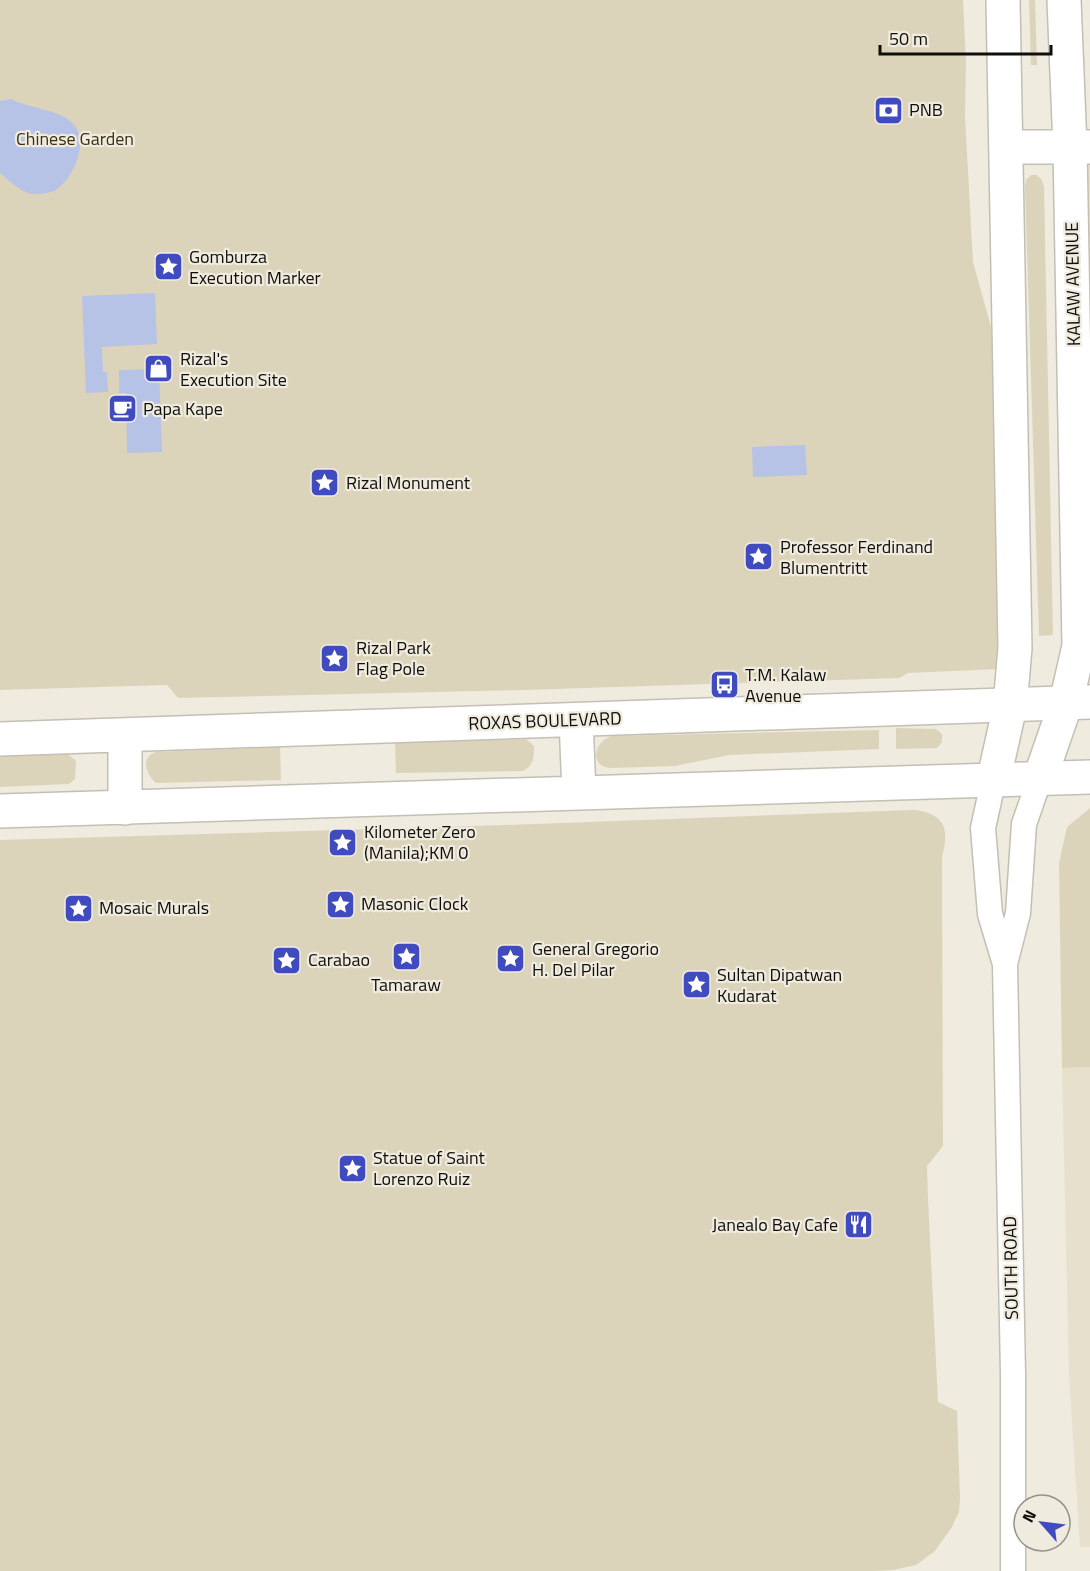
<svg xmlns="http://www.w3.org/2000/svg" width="1090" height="1571" font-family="'Titillium Web',sans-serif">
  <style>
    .built { fill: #e6e0cd }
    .green { fill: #dcd4ba }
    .water { fill: #b7c2e7 }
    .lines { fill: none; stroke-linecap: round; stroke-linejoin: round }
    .street-casing { stroke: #c3bfb4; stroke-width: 27 }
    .secondary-casing { stroke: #c3bfb4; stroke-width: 36 }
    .highway-casing { stroke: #c3bfb4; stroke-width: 36 }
    .street { stroke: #fff; stroke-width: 24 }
    .secondary { stroke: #fff; stroke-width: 33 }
    .highway { stroke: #fff; stroke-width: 33 }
    .labels { text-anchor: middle; stroke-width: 4.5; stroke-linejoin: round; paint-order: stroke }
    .poi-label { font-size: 18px; fill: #0f0e0a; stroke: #efebdf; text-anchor: start }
    .park-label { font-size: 18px; fill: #3a3010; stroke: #efebdf }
    .street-label { font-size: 18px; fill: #0f0e0a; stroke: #efebdf }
  </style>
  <rect width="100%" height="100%" fill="#efebdf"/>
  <path class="built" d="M1080 160H1090V395Z
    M1090 1067V1547H1080L1069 1375 1062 1068Z"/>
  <path class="green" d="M0 0H963L966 62 965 116 973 262 992 330 999 669 908 673 899 678 524 690 178 698 167 685 0 690Z
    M1029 0H1035L1037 65H1031Z
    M1031 175H1037L1042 180 1044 187 1053 635 1039 636 1025 186 1026 180Z
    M896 728 936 729 942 734V742L937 748 896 749Z
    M879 730V749L729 755 675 766 612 768C589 768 593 742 611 736Z
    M526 739 534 746C534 758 534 765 523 771L396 773 395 742Z
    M280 747 281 780 156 783C146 774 140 759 155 752Z
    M68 754 76 761 75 779 69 784 0 787V756Z
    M1090 808V1067L1062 1068 1059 863 1067 827Z
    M911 810C925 810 945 816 945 834 946 842 943 851 942 859L943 1146 927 1166 928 1199 938 1402 957 1411 960 1498 959 1512 952 1527 935 1551 916 1565 893 1570 873 1571H0V840L505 825Z"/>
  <path class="water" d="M11 99C30 109 62 109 75 126 89 144 72 181 54 191 50 193 40 194 35 194 22 194 10 181 0 173V101Z
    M155 293 157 344 102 347 103 372H107L108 392 86 393 82 296Z
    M159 369 162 452 127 453 126 393H119V370Z
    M805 445 807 475 753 477 752 447Z"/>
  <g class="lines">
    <defs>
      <path id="street" d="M994 778 983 828 990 914 1005 964
        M1013 1571V1375L1005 964 1018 913 1024 824 1040 778"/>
      <path id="secondary" d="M1007 147H1090
        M994 778 1010 706 1015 648 1003 0
        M1040 778 1066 703 1079 646 1070 147 1064 0"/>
      <path id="highway" d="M576 720 579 792
        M0 739 1090 702
        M125 808V735
        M0 811 1090 777"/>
    </defs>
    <use href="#street" class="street-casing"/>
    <use href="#secondary" class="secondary-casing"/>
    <use href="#highway" class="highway-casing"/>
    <use href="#street" class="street"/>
    <use href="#secondary" class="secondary"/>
    <use href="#highway" class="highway"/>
  </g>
  <defs>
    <symbol id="bank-square" viewBox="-11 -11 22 22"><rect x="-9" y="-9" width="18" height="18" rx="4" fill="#404bbf" stroke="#efebdf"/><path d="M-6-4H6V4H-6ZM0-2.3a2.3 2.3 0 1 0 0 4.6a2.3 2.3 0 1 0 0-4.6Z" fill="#fff"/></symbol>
    <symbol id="sight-square" viewBox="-11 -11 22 22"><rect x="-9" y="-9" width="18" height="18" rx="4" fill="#404bbf" stroke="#efebdf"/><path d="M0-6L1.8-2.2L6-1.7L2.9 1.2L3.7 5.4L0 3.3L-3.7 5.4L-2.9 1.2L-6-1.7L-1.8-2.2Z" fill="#fff"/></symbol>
    <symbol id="shop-square" viewBox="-11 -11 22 22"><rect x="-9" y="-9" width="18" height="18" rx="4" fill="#404bbf" stroke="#efebdf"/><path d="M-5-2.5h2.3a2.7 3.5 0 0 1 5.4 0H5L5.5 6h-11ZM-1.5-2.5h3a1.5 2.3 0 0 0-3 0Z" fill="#fff"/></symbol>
    <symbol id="cafe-square" viewBox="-11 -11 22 22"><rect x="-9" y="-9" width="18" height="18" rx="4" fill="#404bbf" stroke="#efebdf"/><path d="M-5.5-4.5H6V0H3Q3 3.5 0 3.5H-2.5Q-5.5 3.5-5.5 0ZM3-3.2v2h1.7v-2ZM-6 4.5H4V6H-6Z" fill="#fff"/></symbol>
    <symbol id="bus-square" viewBox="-11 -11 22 22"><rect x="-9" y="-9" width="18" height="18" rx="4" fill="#404bbf" stroke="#efebdf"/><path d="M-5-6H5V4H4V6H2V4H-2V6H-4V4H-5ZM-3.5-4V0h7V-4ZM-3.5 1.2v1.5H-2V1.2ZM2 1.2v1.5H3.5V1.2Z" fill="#fff"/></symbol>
    <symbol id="restaurant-square" viewBox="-11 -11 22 22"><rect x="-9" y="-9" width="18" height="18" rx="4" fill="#404bbf" stroke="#efebdf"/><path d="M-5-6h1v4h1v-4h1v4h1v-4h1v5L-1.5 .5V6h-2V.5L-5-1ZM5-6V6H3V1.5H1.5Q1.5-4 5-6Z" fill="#fff"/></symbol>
  </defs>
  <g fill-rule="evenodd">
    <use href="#bank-square" x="872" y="94" width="33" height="33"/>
    <use href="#sight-square" x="152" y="250" width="33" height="33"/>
    <use href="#shop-square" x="142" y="352" width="33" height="33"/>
    <use href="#cafe-square" x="106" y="392" width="33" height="33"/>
    <use href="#sight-square" x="308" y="466" width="33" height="33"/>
    <use href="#sight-square" x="742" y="540" width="33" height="33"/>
    <use href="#sight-square" x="318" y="642" width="33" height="33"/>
    <use href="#bus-square" x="708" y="668" width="33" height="33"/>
    <use href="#sight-square" x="326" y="826" width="33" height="33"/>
    <use href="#sight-square" x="324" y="888" width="33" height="33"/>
    <use href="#sight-square" x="62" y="892" width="33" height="33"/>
    <use href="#sight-square" x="390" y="940" width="33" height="33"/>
    <use href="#sight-square" x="494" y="942" width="33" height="33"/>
    <use href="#sight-square" x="270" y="944" width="33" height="33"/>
    <use href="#sight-square" x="680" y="968" width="33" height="33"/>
    <use href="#sight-square" x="336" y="1152" width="33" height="33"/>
    <use href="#restaurant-square" x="842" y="1208" width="33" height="33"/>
  </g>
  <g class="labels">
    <g class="poi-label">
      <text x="909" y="116">PNB</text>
      <text x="189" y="263">Gomburza<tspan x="189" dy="21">Execution Marker</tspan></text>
      <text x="180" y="365">Rizal's<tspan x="180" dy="21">Execution Site</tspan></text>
      <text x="143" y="415">Papa Kape</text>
      <text x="346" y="489">Rizal Monument</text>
      <text x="780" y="553">Professor Ferdinand<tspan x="780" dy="21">Blumentritt</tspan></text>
      <text x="356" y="654">Rizal Park<tspan x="356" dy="21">Flag Pole</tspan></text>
      <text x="745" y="681">T.M. Kalaw<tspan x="745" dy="21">Avenue</tspan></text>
      <text x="364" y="838">Kilometer Zero<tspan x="364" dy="21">(Manila);KM 0</tspan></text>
      <text x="361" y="910">Masonic Clock</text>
      <text x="99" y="914">Mosaic Murals</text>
      <text x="532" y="955">General Gregorio<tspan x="532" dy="21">H. Del Pilar</tspan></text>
      <text x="308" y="966">Carabao</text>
      <text x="717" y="981">Sultan Dipatwan<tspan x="717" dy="21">Kudarat</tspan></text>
      <text x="406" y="991" text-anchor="middle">Tamaraw</text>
      <text x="373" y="1164">Statue of Saint<tspan x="373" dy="21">Lorenzo Ruiz</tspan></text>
      <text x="838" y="1231" text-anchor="end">Janealo Bay Cafe</text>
    </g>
    <g class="park-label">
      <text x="75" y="145">Chinese Garden</text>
    </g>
    <g class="street-label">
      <text transform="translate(1073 284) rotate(-91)" y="6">KALAW AVENUE</text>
      <text transform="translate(545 721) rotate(-2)" y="6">ROXAS BOULEVARD</text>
      <text transform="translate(1011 1268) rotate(-91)" y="6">SOUTH ROAD</text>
    </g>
  </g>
  <g transform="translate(1042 1523) rotate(298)"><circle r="28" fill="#efebdf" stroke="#95938a" stroke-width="1.5"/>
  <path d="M0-4.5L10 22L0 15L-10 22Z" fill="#404bbf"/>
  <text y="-9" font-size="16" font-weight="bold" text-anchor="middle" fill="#0f0e0a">N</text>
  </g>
  <path d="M880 45v9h171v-9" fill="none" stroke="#0f0e0a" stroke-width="3"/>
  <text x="889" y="45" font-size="18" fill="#0f0e0a" stroke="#efebdf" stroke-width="4.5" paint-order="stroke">50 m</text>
</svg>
